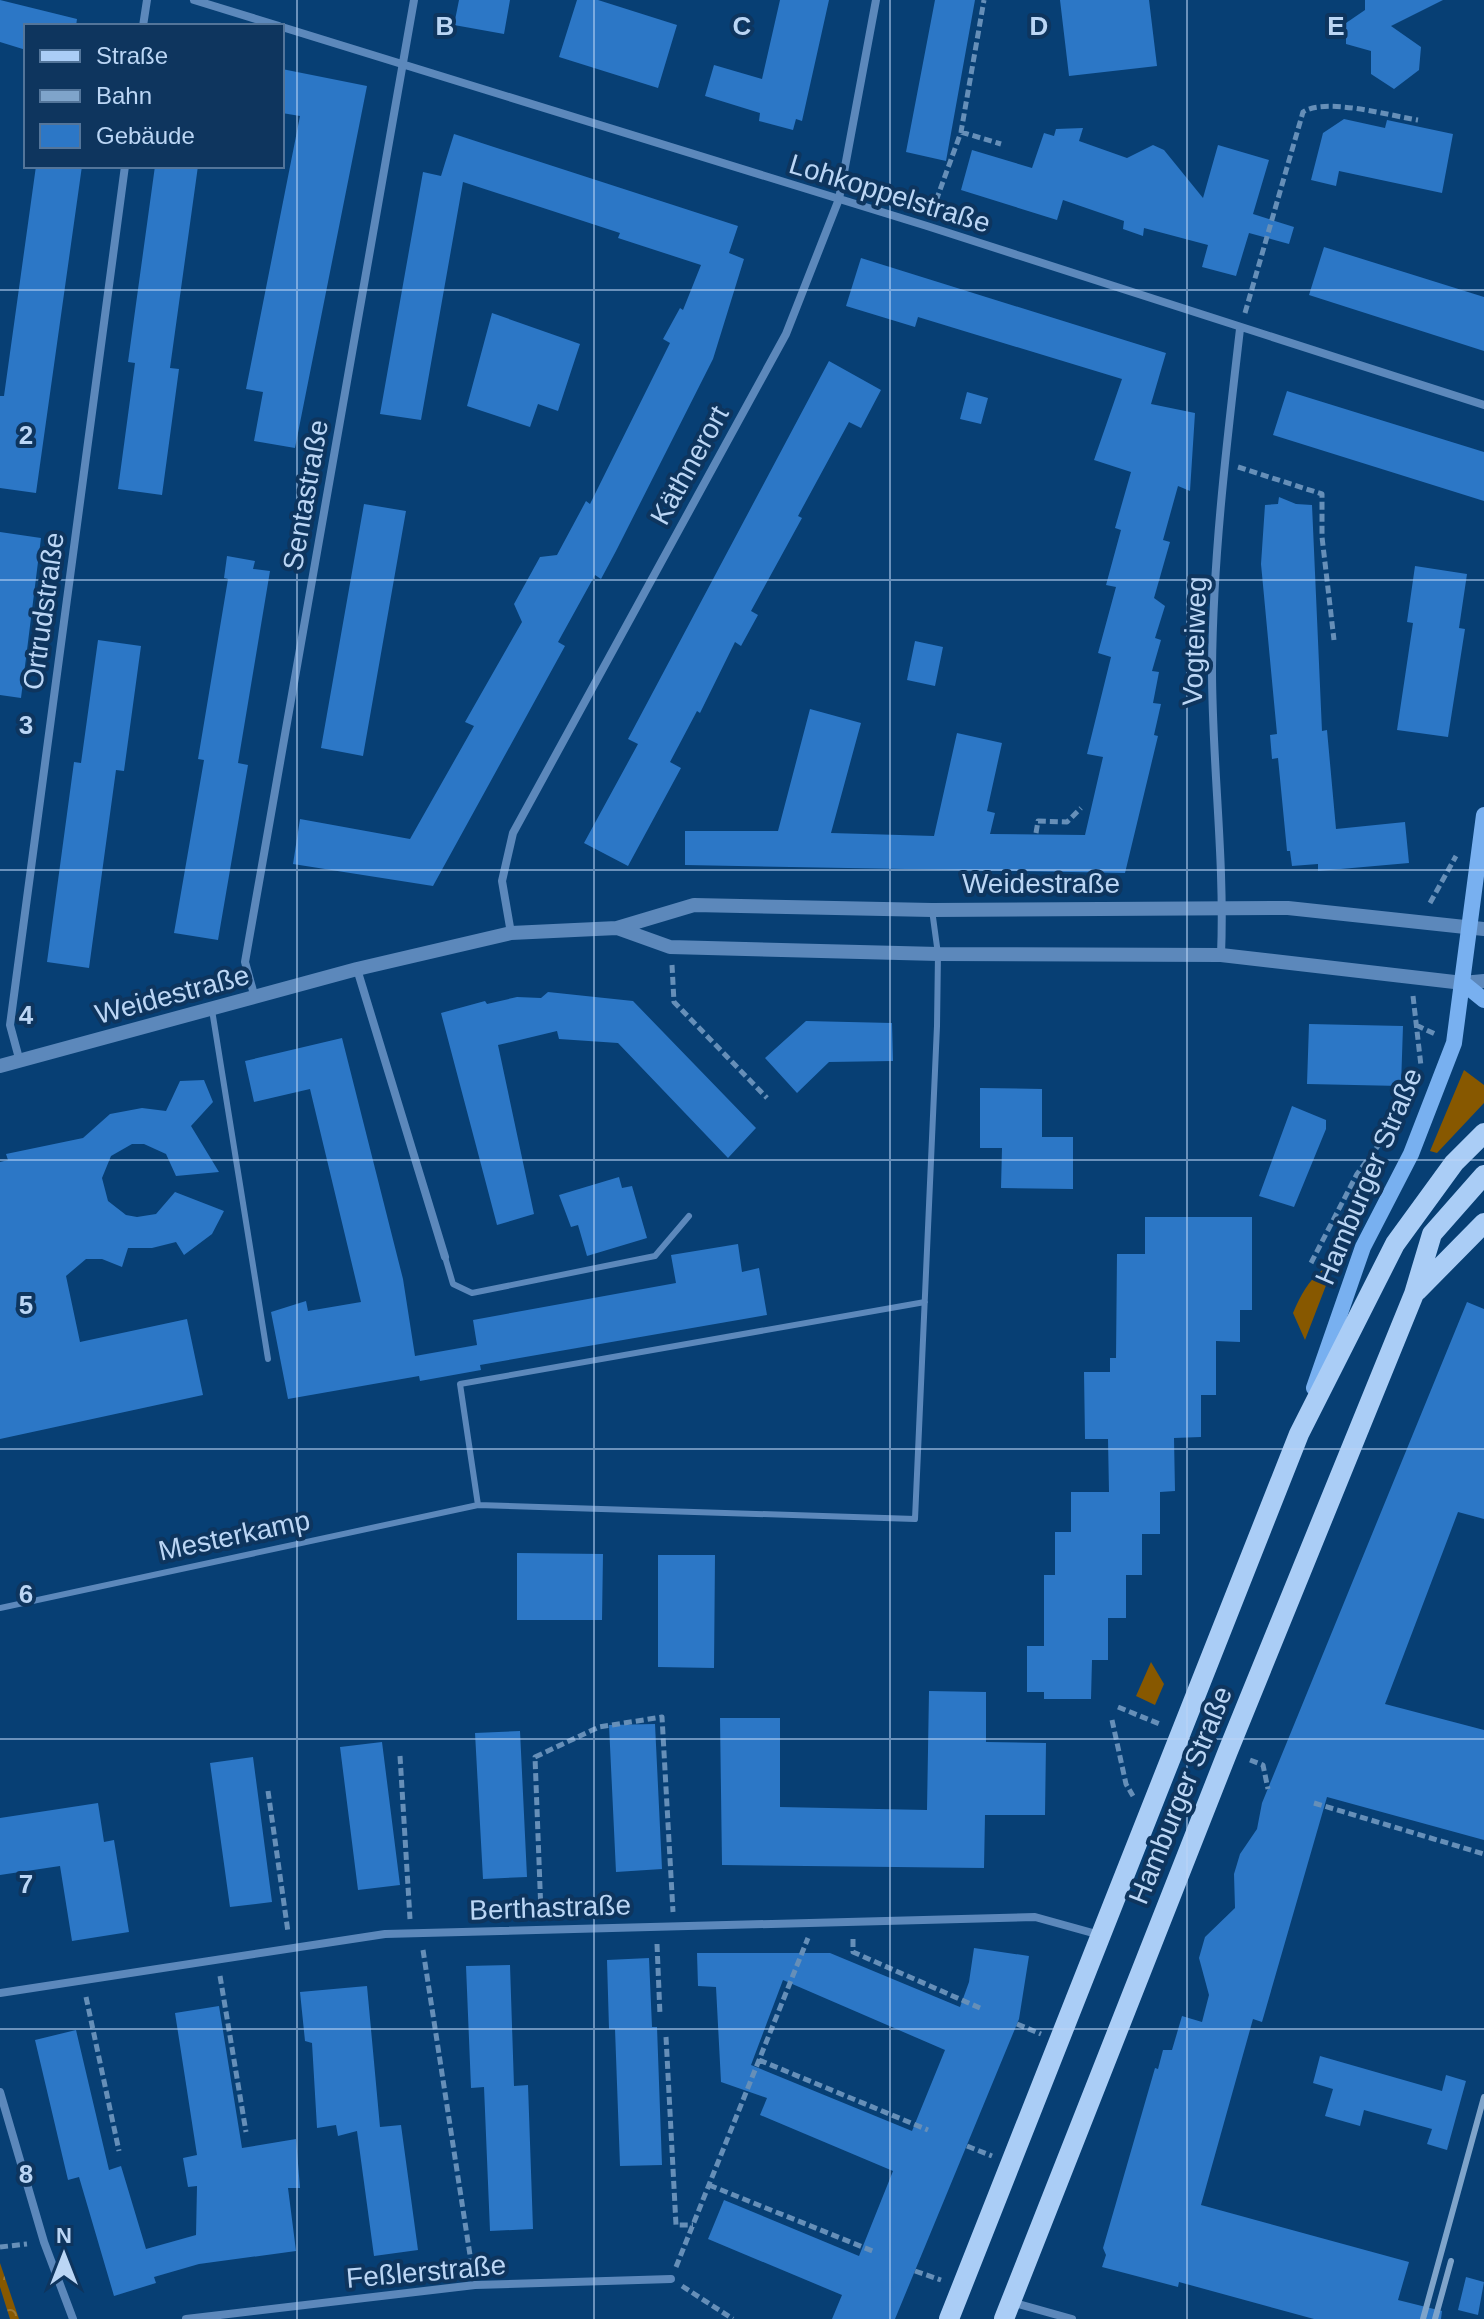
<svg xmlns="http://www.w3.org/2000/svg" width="1484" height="2319" font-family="Arial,sans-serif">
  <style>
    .grass { fill: #875800 }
    .park { fill: url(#park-crowns) }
    .building { fill: #2c77c6; fill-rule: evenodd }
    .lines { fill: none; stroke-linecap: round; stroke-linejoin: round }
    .path { stroke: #668fb8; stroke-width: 5; stroke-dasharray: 8 4; stroke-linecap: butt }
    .service { stroke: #5c88bb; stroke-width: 6 }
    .minor { stroke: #5c88bb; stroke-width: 8 }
    .tertiary { stroke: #5c88bb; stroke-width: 14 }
    .secondary { stroke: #78b0f0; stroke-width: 16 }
    .primary { stroke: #aacdf6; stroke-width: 20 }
    .rail { stroke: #7fa4ca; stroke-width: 6 }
    .grid { fill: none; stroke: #bbd6f5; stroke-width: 2; stroke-opacity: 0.55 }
    .labels { text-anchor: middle; stroke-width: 8; stroke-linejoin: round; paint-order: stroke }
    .street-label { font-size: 28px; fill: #bbd6f5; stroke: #0e355e }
    .grid-label { font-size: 26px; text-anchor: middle; font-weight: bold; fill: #bbd6f5; stroke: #0e355e; stroke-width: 8; stroke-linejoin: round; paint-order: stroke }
  </style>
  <defs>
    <pattern id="park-crowns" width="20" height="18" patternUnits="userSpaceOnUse" patternTransform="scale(2)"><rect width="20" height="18" fill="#875800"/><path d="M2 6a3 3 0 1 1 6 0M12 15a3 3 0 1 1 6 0" fill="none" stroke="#9b7732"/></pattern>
  </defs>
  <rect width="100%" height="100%" fill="#073f74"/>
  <path class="grass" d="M1464 1070 1484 1085V1103L1437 1153 1430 1151Z
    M1335 1262 1305 1340 1293 1313C1303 1290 1312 1274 1335 1262Z
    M1151 1662 1164 1684 1155 1705 1136 1696Z"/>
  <path class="park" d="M0 2263 19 2319H10L0 2287Z"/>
  <path class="building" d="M0 0 77 19 76 26H26V50L0 42Z
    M459 0H510L504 34 454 25Z
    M577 0H598L677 25 658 88 559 57Z
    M780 0H829L802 121 796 119 793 130 759 121 760 113 705 96 714 65 762 79Z
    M935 0H975L946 161 906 152Z
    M1060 0H1149L1157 66 1069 76Z
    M1365 0H1443L1391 26 1421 47 1419 70 1394 89 1371 74V51L1346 44V23L1365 10Z
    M282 69 367 86 295 448 254 441 263 392 246 389 300 116 282 113Z
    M1344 119 1385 128 1387 120 1453 134 1442 193 1339 171 1336 186 1311 180 1323 133Z
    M1083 128 1079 141 1127 158 1153 145 1164 150 1203 198 1218 145 1269 160 1253 214 1294 227 1289 244 1249 233 1236 276 1202 267 1208 245 1144 228 1143 236 1123 229 1124 221 1063 200 1057 220 961 190 972 150 1032 168 1044 133 1054 136 1056 129Z
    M454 134 738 226 729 253 744 259 713 359 616 551 601 579 595 575 558 642 565 646 433 886 293 864 300 819 410 839 474 726 465 722 522 622 514 604 540 557 557 555 586 501 590 504 670 343 663 339 680 308 683 310 701 265 618 238 620 233 463 182 421 420 380 414 423 172 441 176Z
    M36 166H82L36 493 0 488V396H4Z
    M155 166H198L170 368 179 369 162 495 118 489 135 363 128 362Z
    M1324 247 1484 297V351L1309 295Z
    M861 258 1166 353 1151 404 1195 413 1190 491 1178 486 1163 540 1170 542 1154 598 1165 606 1155 638 1161 640 1152 671 1159 672 1153 703 1161 704 1154 735 1158 736 1125 873 685 865V831H778L810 709 861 723 831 833 934 836 957 733 1002 743 987 811 995 813 990 834 1085 835 1103 757 1087 754 1111 657 1098 653 1116 587 1106 585 1121 530 1115 528 1131 472 1094 460 1122 379 918 317 915 327 846 306Z
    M492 313 580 344 558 411 538 404 530 427 467 406Z
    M829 361 881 390 861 428 849 422 798 516 802 518 751 611 758 615 741 646 735 642 700 713 697 711 670 762 681 768 628 866 584 843 638 744 628 739Z
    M1287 391 1484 452V501L1273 435Z
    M967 392 988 398 981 424 960 419Z
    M1279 497 1296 504 1312 505 1322 731 1327 730 1336 829 1405 822 1409 863 1318 871V864L1292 866 1290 851H1287L1278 758 1272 759 1270 735 1277 734 1261 564 1265 505 1278 504Z
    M364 504 406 511 363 756 321 748Z
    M0 532 41 538 21 698 0 695Z
    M227 556 255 561 253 569 270 571 238 763 248 765 218 940 174 933 204 760 198 759 228 579 224 578Z
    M1415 566 1467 574 1459 628 1465 629 1448 737 1397 730 1413 623 1407 622Z
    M98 640 141 646 124 771 116 770 89 968 47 962 74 762 81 763Z
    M915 641 943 647 935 686 907 680Z
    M548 992 633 1001 756 1128 728 1158 618 1043 559 1039 557 1031 498 1045 534 1214 497 1225 441 1013 485 1001 487 1004 517 997 541 998Z
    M806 1021 892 1023 893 1061 829 1062 797 1093 765 1058Z
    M1309 1024 1403 1026 1401 1086 1307 1084Z
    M342 1038 403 1279 415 1356 477 1345 473 1320 676 1283 671 1255 738 1244 742 1272 759 1268 767 1315 480 1365 481 1370 420 1381 419 1376 288 1399 271 1312 306 1301 308 1311 361 1302 310 1089 254 1102 245 1061Z
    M204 1080 213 1102 191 1126 219 1172 176 1176 166 1154 144 1144H132L111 1156 102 1178 108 1201 126 1215 137 1217 156 1214 175 1192 224 1211 212 1234 184 1255 176 1242 152 1248H128L122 1267 102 1259H86L66 1276 80 1342 187 1319 203 1395 0 1439V1162L8 1160 6 1154 83 1138 110 1114 142 1108 166 1111 180 1081Z
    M980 1088 1042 1089V1137H1073V1189L1001 1188 1002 1148H980Z
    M1292 1106 1326 1120V1129L1294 1207 1259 1196Z
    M619 1177 622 1188 632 1186 647 1238 587 1256 578 1225 571 1227 559 1195Z
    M1145 1217H1252V1310H1240V1342L1216 1341V1395H1201V1437L1174 1438 1175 1491 1160 1492V1534H1142V1575H1126V1618H1108V1660H1092L1091 1699H1044V1692H1027V1646H1044V1575H1055V1532H1071V1492H1109L1108 1439H1085L1084 1372H1110V1358H1116L1117 1254H1145Z
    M1467 1302 1484 1309V1519L1458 1512 1385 1704 1484 1730V1840L1327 1797 1262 2022 1253 2019 1201 2205 1409 2262 1398 2300 1442 2311 1441 2319H1314L1179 2282 1178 2287 1102 2267 1106 2255 1103 2248 1155 2068 1158 2069 1163 2050H1172L1182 2016 1202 2022 1209 1995 1199 1958 1205 1937 1235 1908 1234 1874 1240 1854 1257 1829 1262 1803Z
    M517 1553 603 1554 602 1620H517Z
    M658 1555H715L714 1668 658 1667Z
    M929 1691 986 1692V1742L1046 1743 1045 1815H985L984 1868 722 1865 720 1718H780V1807L927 1810Z
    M655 1724 662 1869 616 1872 609 1725Z
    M520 1731 527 1877 483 1879 475 1733Z
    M382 1742 400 1885 358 1890 340 1747Z
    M253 1757 272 1902 230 1907 210 1763Z
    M98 1803 104 1842 114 1840 129 1932 72 1941 60 1866 0 1875V1818Z
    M974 1948 1029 1956 1019 2019 895 2319H832L842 2295 708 2239 724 2200 859 2256 893 2171 760 2115 767 2098 721 2082 716 1987 698 1986 697 1953H830L960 2007 969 1982ZM783 1980 945 2050 912 2131 751 2065Z
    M649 1958 652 2027H657L662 2165 620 2166 615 2029H609L607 1960Z
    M510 1965 514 2086 528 2085 533 2229 490 2231 484 2087 471 2088 466 1966Z
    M367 1986 380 2127 401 2125 418 2250 374 2256 357 2131 338 2136 336 2125 317 2128 312 2043 305 2041 300 1992Z
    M219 2006 242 2148 296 2139 300 2188H288L296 2251 199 2264 154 2277 156 2283 114 2296 79 2177 68 2180 35 2040 76 2030 109 2170 121 2166 146 2249 196 2235 197 2186 188 2187 183 2158 197 2155 175 2013Z
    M1320 2056 1442 2091 1446 2075 1466 2081 1447 2150 1427 2144 1432 2129 1364 2110 1360 2126 1325 2116 1333 2089 1313 2083Z
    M1466 2277 1484 2282 1478 2315 1458 2310Z"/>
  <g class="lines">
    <path class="path" d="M961 132 1001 144
      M932 212 961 132 984 0
      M1245 313 1303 112C1325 97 1391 116 1418 120
      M1238 467 1322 494V537L1334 640
      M1036 833 1038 821 1067 822 1081 808
      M1021 893 1025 874
      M1430 903 1456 856
      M672 965 674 1002 767 1098
      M1413 996 1421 1066
      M1416 1025 1435 1034
      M1311 1263 1357 1174 1404 1111
      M1118 1707 1162 1725
      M1112 1720 1126 1784 1133 1796
      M400 1756 410 1919
      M1250 1760 1263 1765 1268 1789
      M268 1791 288 1932
      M1314 1803 1484 1854
      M541 1913 535 1757 599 1727 662 1717 673 1912
      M853 1939V1952L980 2008
      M657 1944 660 2015
      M423 1950 472 2268
      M220 1976 246 2132
      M86 1997 119 2151
      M1017 2024 1041 2034
      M666 2037 676 2225H693
      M759 2060 928 2130
      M967 2146 992 2156
      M709 2185 875 2252
      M0 2247 27 2244
      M676 2267 808 1938
      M915 2271 941 2280
      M682 2286 733 2319"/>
    <path class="service" d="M212 1010 268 1359
      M445 1257 453 1284 472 1293 655 1256 689 1216
      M478 1505 460 1384 925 1302
      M0 1608 478 1505 915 1519 937 1026 938 954 932 910"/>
    <path class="minor" d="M194 0 279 26
      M143 26 147 0
      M282 27 927 226 1484 405
      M511 933 502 881 513 833 786 334 839 199 876 0
      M1221 955C1225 860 1212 764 1212 669 1213 555 1227 441 1240 329
      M357 969 445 1257
      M255 998 245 962 414 0
      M20 1062 10 1025 125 166
      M0 1993 385 1934 1035 1917 1100 1935
      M0 2092 44 2242 73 2319
      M1011 2302 1072 2319
      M186 2319 475 2285 671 2279"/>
    <path class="tertiary" d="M617 928 670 947 938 954 1221 955 1463 983 1484 981
      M0 1066 357 969 511 933 617 928 694 905 932 910 1288 908 1484 929"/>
    <path class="secondary" d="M1463 983 1484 1000
      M1314 1388 1363 1247 1411 1154 1454 1043 1484 815"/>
    <path class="primary" d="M1417 1291 1484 1223
      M949 2319 1299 1434 1395 1244 1454 1163 1484 1133
      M1004 2319 1228 1751 1414 1294 1432 1234 1484 1175"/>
    <path class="rail" d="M1423 2319 1484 2097
      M1435 2319 1451 2261"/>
  </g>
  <path class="grid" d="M297 0V2319M594 0V2319M890 0V2319M1187 0V2319M0 290H1484M0 580H1484M0 870H1484M0 1160H1484M0 1449H1484M0 1739H1484M0 2029H1484"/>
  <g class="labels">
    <g class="street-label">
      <text transform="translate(890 193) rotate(17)" y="10">Lohkoppelstraße</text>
      <text transform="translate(689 465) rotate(-61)" y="10">Käthnerort</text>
      <text transform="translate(305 495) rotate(-80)" y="10">Sentastraße</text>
      <text transform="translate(43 611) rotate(-82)" y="10">Ortrudstraße</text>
      <text transform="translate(1194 641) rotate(-88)" y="10">Vogteiweg</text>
      <text x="1041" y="893">Weidestraße</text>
      <text transform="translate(172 994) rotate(-15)" y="10">Weidestraße</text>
      <text transform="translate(1368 1176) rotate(-67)" y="10">Hamburger Straße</text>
      <text transform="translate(234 1535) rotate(-12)" y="10">Mesterkamp</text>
      <text transform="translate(1180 1795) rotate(-68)" y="10">Hamburger Straße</text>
      <text transform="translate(550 1907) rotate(-2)" y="10">Berthastraße</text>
      <text transform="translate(426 2271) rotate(-5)" y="10">Feßlerstraße</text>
    </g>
  </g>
  <g class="grid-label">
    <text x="445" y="35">B</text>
    <text x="742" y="35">C</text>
    <text x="1039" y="35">D</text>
    <text x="1336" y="35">E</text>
    <text x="26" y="444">2</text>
    <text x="26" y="734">3</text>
    <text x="26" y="1024">4</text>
    <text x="26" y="1314">5</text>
    <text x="26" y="1603">6</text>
    <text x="26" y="1893">7</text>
    <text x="26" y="2183">8</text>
  </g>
  <rect x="24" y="24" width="260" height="144" fill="#0e355e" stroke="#53759a" stroke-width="2"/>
  <rect x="40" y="50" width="40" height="12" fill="#aacdf6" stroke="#53759a" stroke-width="2"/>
  <text x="96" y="64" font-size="24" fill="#bbd6f5">Straße</text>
  <rect x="40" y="90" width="40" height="12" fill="#7fa4ca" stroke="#53759a" stroke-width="2"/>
  <text x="96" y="104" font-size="24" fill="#bbd6f5">Bahn</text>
  <rect x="40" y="124" width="40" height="24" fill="#2c77c6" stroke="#53759a" stroke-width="2"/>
  <text x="96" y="144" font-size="24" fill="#bbd6f5">Gebäude</text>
  <g transform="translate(64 2255)" stroke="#0e355e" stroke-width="6" paint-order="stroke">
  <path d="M0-6L14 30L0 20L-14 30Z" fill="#bbd6f5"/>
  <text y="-12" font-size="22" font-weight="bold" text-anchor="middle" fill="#bbd6f5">N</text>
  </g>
</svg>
